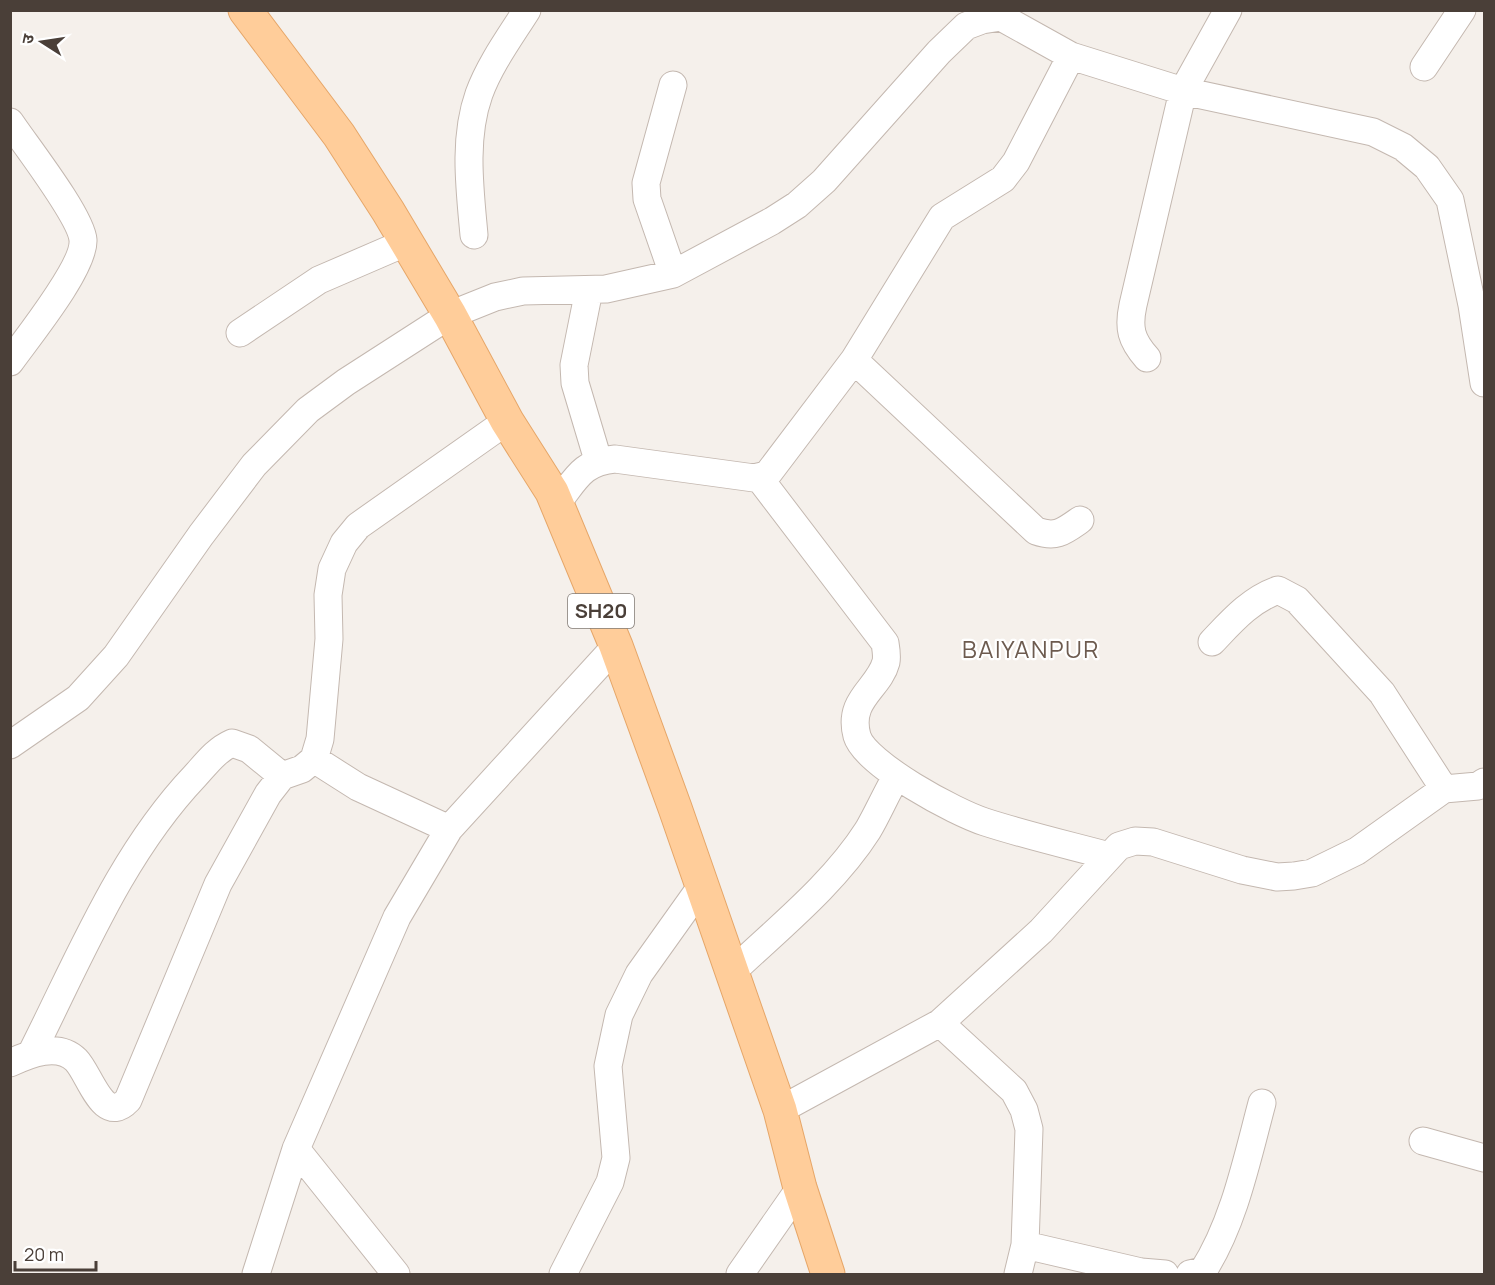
<svg xmlns="http://www.w3.org/2000/svg" width="1495" height="1285" font-family="Manrope,'Noto Sans Devanagari',sans-serif">
  <style>
    .lines { fill: none; stroke-linecap: round; stroke-linejoin: round }
    .street-casing { stroke: #c4b8b0; stroke-width: 29 }
    .primary-casing { stroke: #e6a668; stroke-width: 35 }
    .street { stroke: #fff; stroke-width: 27 }
    .primary { stroke: #ffcd9a; stroke-width: 33 }
    .labels { text-anchor: middle; stroke-width: 4.5; stroke-linejoin: round; paint-order: stroke }
    .shield { fill: #fff; stroke: #807974; stroke-width: 1.5 }
    .shield-label { font-size: 20px; font-weight: bold; fill: #4a3f38 }
    .quarter-label { font-size: 24px; letter-spacing: 1.5px; fill: #6d5b4f; stroke: #fff }
  </style>
  <rect width="100%" height="100%" fill="#f5f0eb"/>
  <g class="lines">
    <defs>
      <path id="street" d="M1424 67 1462 10
        M673 85 646 183 647 199 673 274
        M10 122C26 146 81 216 83 240 85 267 27 338 10 362
        M474 235C470 190 463 139 479 94 490 64 510 37 527 10
        M589 290 574 365 575 383 598 460
        M240 333 319 280 407 242
        M1147 358C1131 340 1128 328 1133 305L1183 91 1228 10
        M854 360 1036 531C1056 538 1063 532 1080 520
        M760 479 885 643C886 649 887 657 886 662 879 689 847 699 857 736 865 764 956 813 985 822 1025 835 1068 845 1109 856
        M557 503C576 479 582 462 615 459L754 478 767 475 854 360 942 217 1003 179 1016 162 1071 56
        M1212 642C1232 621 1250 600 1278 590L1297 600 1382 693 1444 789
        M10 745 78 698 116 656 201 535 254 465 308 410 346 382 450 315 495 297 523 291 606 289 673 274 772 221 797 205 824 181 939 52 966 26 982 20 1001 17 1071 56 1183 91 1373 132 1403 147 1427 167 1450 200 1472 305 1484 383
        M314 759 358 787 449 829
        M731 973C777 929 833 885 868 830 878 813 886 794 896 777
        M940 1023 1014 1091 1024 1110 1029 1129 1025 1245 1018 1274
        M32 1052C80 957 121 854 195 776 206 764 216 750 232 743L249 749 282 776
        M10 1063C29 1054 58 1042 76 1060 90 1074 103 1127 128 1100L218 884 268 794 282 776 302 769 314 759 320 739 323 706 329 639 328 595 332 569 344 543 358 526 507 421
        M780 1110 940 1023 1041 931 1119 846 1135 841 1153 842 1242 870 1277 877 1294 876 1312 873 1357 851 1444 789 1478 786 1484 782
        M1423 1141 1484 1158
        M296 1149 396 1274
        M1025 1245 1141 1272 1165 1274
        M256 1274 296 1149 397 917 449 829 616 646
        M563 1274 610 1182 616 1158 608 1066 619 1015 639 974 701 887
        M740 1274 800 1188
        M1190 1274 1203 1271C1234 1223 1247 1159 1262 1103"/>
      <path id="primary" d="M245 10 339 135 388 211 450 315 507 421 552 492 616 646 675 808 780 1110 800 1188 828 1274"/>
    </defs>
    <use href="#street" class="street-casing"/>
    <use href="#primary" class="primary-casing"/>
    <use href="#street" class="street"/>
    <use href="#primary" class="primary"/>
  </g>
  <g class="labels">
    <rect class="shield" x="568" y="594" width="66" height="34" rx="4.5"/>
    <g class="shield-label">
      <text x="601" y="618">SH20</text>
    </g>
    <g class="quarter-label">
      <text x="1031" y="658">BAIYANPUR</text>
    </g>
  </g>
  <rect width="1495" height="1285" fill="none" stroke="#4a3f38" stroke-width="24"/>
  <g transform="translate(42 42) rotate(282)" stroke="#ffffff" stroke-width="4.5" paint-order="stroke">
  <path d="M0-4.5L10 22L0 15L-10 22Z" fill="#4a3f38"/>
  <text y="-9" font-size="16" font-weight="bold" text-anchor="middle" fill="#4a3f38">उ</text>
  </g>
  <path d="M15 1261v9h81v-9" fill="none" stroke="#4a3f38" stroke-width="3"/>
  <text x="24" y="1261" font-size="18" fill="#4a3f38" stroke="#ffffff" stroke-width="4.5" paint-order="stroke">20 m</text>
</svg>
